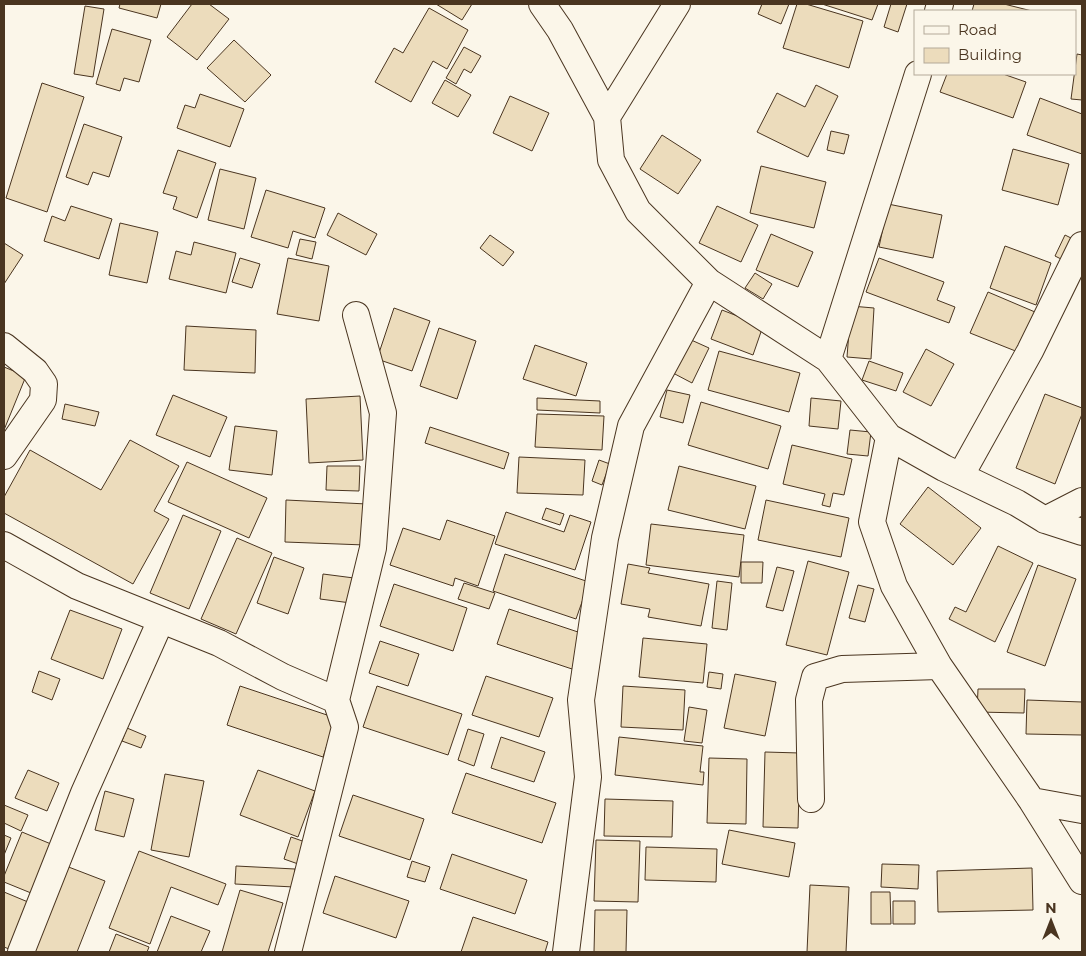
<svg xmlns="http://www.w3.org/2000/svg" width="1086" height="956" font-family="Montserrat,sans-serif">
  <style>
    .building { fill: #ecdcbc; stroke: #4a3520 }
    .lines { fill: none; stroke-linecap: round; stroke-linejoin: round }
    .minor-casing { stroke: #4a3520; stroke-width: 28 }
    .minor { stroke: #fbf6e9; stroke-width: 26 }
  </style>
  <rect width="100%" height="100%" fill="#fbf6e9"/>
  <path class="building" d="M120 4H161L157 18 119 8Z
    M192 4H209L229 19 197 60 167 37Z
    M436 4H472L462 20Z
    M762 4H789L781 24 758 14Z
    M797 4H806L863 21 849 68 783 48Z
    M822 4H878L872 20Z
    M891 4H907L898 32 884 27Z
    M974 4H1004L1032 11H972Z
    M85 6 104 9 93 77 74 74Z
    M429 8 468 30 447 69 433 61 411 102 375 82 394 48 403 53Z
    M112 29 151 40 139 82 124 78 120 91 96 84Z
    M234 40 271 75 245 102 207 68Z
    M464 47 481 56 471 73 464 69 456 84 446 78Z
    M1077 54 1082 55V100L1071 99Z
    M947 74H1003L1026 82 1013 118 940 92Z
    M445 80 471 95 458 117 432 103Z
    M42 83 84 97 47 212 6 198Z
    M816 85 838 96 808 157 757 132 777 93 805 107Z
    M200 94 244 109 230 147 177 128 185 105 195 108Z
    M510 96 549 113 532 151 493 133Z
    M1040 98 1082 114V154L1027 135Z
    M84 124 122 137 109 177 93 172 88 185 66 177Z
    M831 131 849 135 844 154 827 150Z
    M662 135 701 160 678 194 640 169Z
    M1013 149 1069 164 1058 205 1002 190Z
    M178 150 216 163 197 218 173 209 177 197 163 193Z
    M761 166 826 182 814 228 750 213Z
    M220 169 256 178 244 229 208 220Z
    M266 190 325 208 315 238 293 231 288 248 251 237Z
    M888 204 942 215 933 258 879 247Z
    M71 206 112 219 99 259 44 241 52 216 65 221Z
    M717 206 758 225 741 262 699 243Z
    M338 213 377 234 366 255 327 235Z
    M120 223 158 232 147 283 109 275Z
    M771 234 813 252 798 287 756 270Z
    M490 235 514 252 503 266 480 248Z
    M1065 235 1077 241 1067 262 1055 256Z
    M300 239 316 242 312 259 296 255Z
    M194 242 236 253 226 293 169 279 176 251 191 255Z
    M4 243 23 255 4 284Z
    M1005 246 1051 263 1036 305 990 288Z
    M240 258 260 264 252 288 232 282Z
    M288 258 329 266 319 321 277 314Z
    M879 258 944 282 937 300 955 307 949 323 866 292Z
    M755 273 772 284 763 299 745 288Z
    M988 292 1035 312 1018 352 970 333Z
    M851 306 874 308 871 359 847 357Z
    M394 308 430 321 412 371 377 359Z
    M722 310 763 326 753 355 711 339Z
    M186 326 256 330 255 373 184 370Z
    M439 328 476 341 457 399 420 386Z
    M689 339 709 348 692 383 673 373Z
    M535 345 587 363 576 396 523 379Z
    M926 349 954 364 931 406 903 392Z
    M719 351 800 373 789 412 708 390Z
    M869 361 903 373 896 391 862 380Z
    M4 367 26 376 4 430Z
    M667 390 690 395 683 423 660 417Z
    M1045 394 1082 408V414L1055 484 1016 468Z
    M173 395 227 417 210 457 156 435Z
    M360 396 363 460 309 463 306 399Z
    M537 398 600 401V413L537 410Z
    M811 398 841 401 838 429 809 426Z
    M701 402 781 426 768 469 688 445Z
    M65 404 99 412 95 426 62 419Z
    M537 414 604 416 602 450 535 447Z
    M235 426 277 431 272 475 229 470Z
    M430 427 509 453 504 469 425 443Z
    M850 430 871 432 868 456 847 454Z
    M130 440 179 466 154 511 169 519 133 584 4 513V497L30 450 101 490Z
    M792 445 852 459 844 495 833 493 830 507 822 505 825 494 783 484Z
    M519 457 585 460 583 495 517 493Z
    M599 460 610 464 602 485 592 481Z
    M187 462 267 498 249 538 168 502Z
    M327 466H360L359 491 326 490Z
    M679 466 756 486 745 529 668 510Z
    M928 487 981 528 953 565 900 524Z
    M286 500 367 504 365 545 285 542Z
    M766 500 849 518 841 557 758 540Z
    M546 508 564 514 560 525 542 519Z
    M506 512 564 532 570 515 591 522 575 570 495 544Z
    M183 515 221 531 189 609 150 593Z
    M447 520 495 536 478 586 455 578 453 586 390 565 403 528 440 540Z
    M651 524 744 535 739 577 646 565Z
    M237 538 272 553 236 634 201 619Z
    M998 546 1033 563 995 642 949 619 955 607 966 612Z
    M505 554 589 582 576 619 493 591Z
    M274 557 304 568 288 614 257 603Z
    M808 561 849 572 827 655 786 645Z
    M741 562H763L762 583H741Z
    M628 564 650 568 648 573 709 584 701 626 648 617 650 609 621 604Z
    M1038 565 1076 579 1045 666 1007 652Z
    M777 567 794 571 783 611 766 607Z
    M323 574 354 578 351 603 320 599Z
    M717 581 732 583 727 630 712 628Z
    M464 583 495 593 489 609 458 599Z
    M394 584 467 608 453 651 380 626Z
    M858 585 874 589 865 622 849 618Z
    M509 609 584 634 572 669 497 644Z
    M70 610 122 629 103 679 51 659Z
    M643 638 707 644 703 683 639 677Z
    M380 641 419 654 408 686 369 673Z
    M39 671 60 679 52 700 32 692Z
    M709 672 723 674 721 689 707 687Z
    M735 674 776 682 765 736 724 728Z
    M486 676 553 698 539 737 472 715Z
    M240 686 336 718 323 757 227 725Z
    M377 686 462 714 448 755 363 727Z
    M623 686 685 690 683 730 621 727Z
    M978 689H1025L1024 713 977 712Z
    M1027 700 1082 702V735L1026 734Z
    M689 707 707 710 702 743 684 741Z
    M127 728 146 736 141 748 122 741Z
    M468 729 484 734 474 766 458 760Z
    M501 737 545 752 534 782 491 768Z
    M619 737 703 746 700 772H704L703 785 615 775Z
    M765 752 800 753 798 828 763 827Z
    M709 758 747 759 746 824 707 823Z
    M28 770 59 783 47 811 15 798Z
    M258 770 315 791 298 837 240 815Z
    M466 773 556 803 542 843 452 813Z
    M165 774 204 781 189 857 151 850Z
    M105 791 134 799 124 837 95 830Z
    M353 795 424 819 410 860 339 836Z
    M605 799 673 801 672 837 604 836Z
    M4 805 28 815 21 831 4 823Z
    M729 830 795 843 789 877 722 864Z
    M22 832 51 844 31 893 4 882V876Z
    M4 835 11 838 4 855Z
    M291 837 308 843 301 865 284 859Z
    M596 840 640 841 638 902 594 901Z
    M646 847 717 849 716 882 645 880Z
    M139 851 226 884 218 905 171 887 150 944 109 928Z
    M452 854 527 880 515 914 440 889Z
    M412 861 430 867 425 882 407 877Z
    M882 864 919 865 918 889 881 887Z
    M66 866 105 881 77 952H32Z
    M236 866 295 869 294 887 235 884Z
    M1032 868 1033 910 938 912 937 871Z
    M335 876 409 901 396 938 323 913Z
    M810 885 849 887 846 952H807Z
    M240 890 283 903 268 952H222Z
    M4 892 28 902 9 949 4 947Z
    M871 892H890L891 924H871Z
    M893 901H915V924H893Z
    M595 910H627L626 952H594Z
    M171 916 210 931 201 952H157Z
    M473 917 548 942 545 952H461Z
    M116 934 149 947 147 952H109Z"/>
  <g class="lines">
    <defs>
      <path id="minor" d="M542 4 560 30 607 117 611 160 638 211 709 282 828 359 889 437 944 468 1017 503 1045 520 1082 532
        M938 11 940 4
        M607 117 677 4
        M4 346 35 371 44 384 43 400 4 456
        M828 359 918 74
        M889 437 872 522 894 586 939 666 1032 801 1082 881
        M961 475 1030 351 1082 245
        M1045 520 1082 501
        M4 545 77 586 219 643 283 677 336 700
        M811 799 809 700 815 677 842 669 939 666
        M1032 801 1082 810
        M21 952 84 793 161 620
        M288 952 345 727 336 700 373 548 383 413 356 315
        M566 952 588 777 581 700 605 538 631 426 709 282"/>
    </defs>
    <use href="#minor" class="minor-casing"/>
    <use href="#minor" class="minor"/>
  </g>
  <rect width="1086" height="956" fill="none" stroke="#4a3520" stroke-width="10"/>
  <rect x="914" y="10" width="162" height="65" fill="#fbf6e9" stroke="#b4a999"/>
  <rect x="924" y="26" width="25" height="8" fill="#fbf6e9" stroke="#b4a999"/>
  <text x="958" y="35" font-size="15" fill="#4a3520">Road</text>
  <rect x="924" y="48" width="25" height="15" fill="#ecdcbc" stroke="#b4a999"/>
  <text x="958" y="60" font-size="15" fill="#4a3520">Building</text>
  <g transform="translate(1051 921)" stroke="#fbf6e9" stroke-width="4" paint-order="stroke">
  <path d="M0-4L9 19L0 12L-9 19Z" fill="#4a3520"/>
  <text y="-8" font-size="14" font-weight="bold" text-anchor="middle" fill="#4a3520">N</text>
  </g>
</svg>
